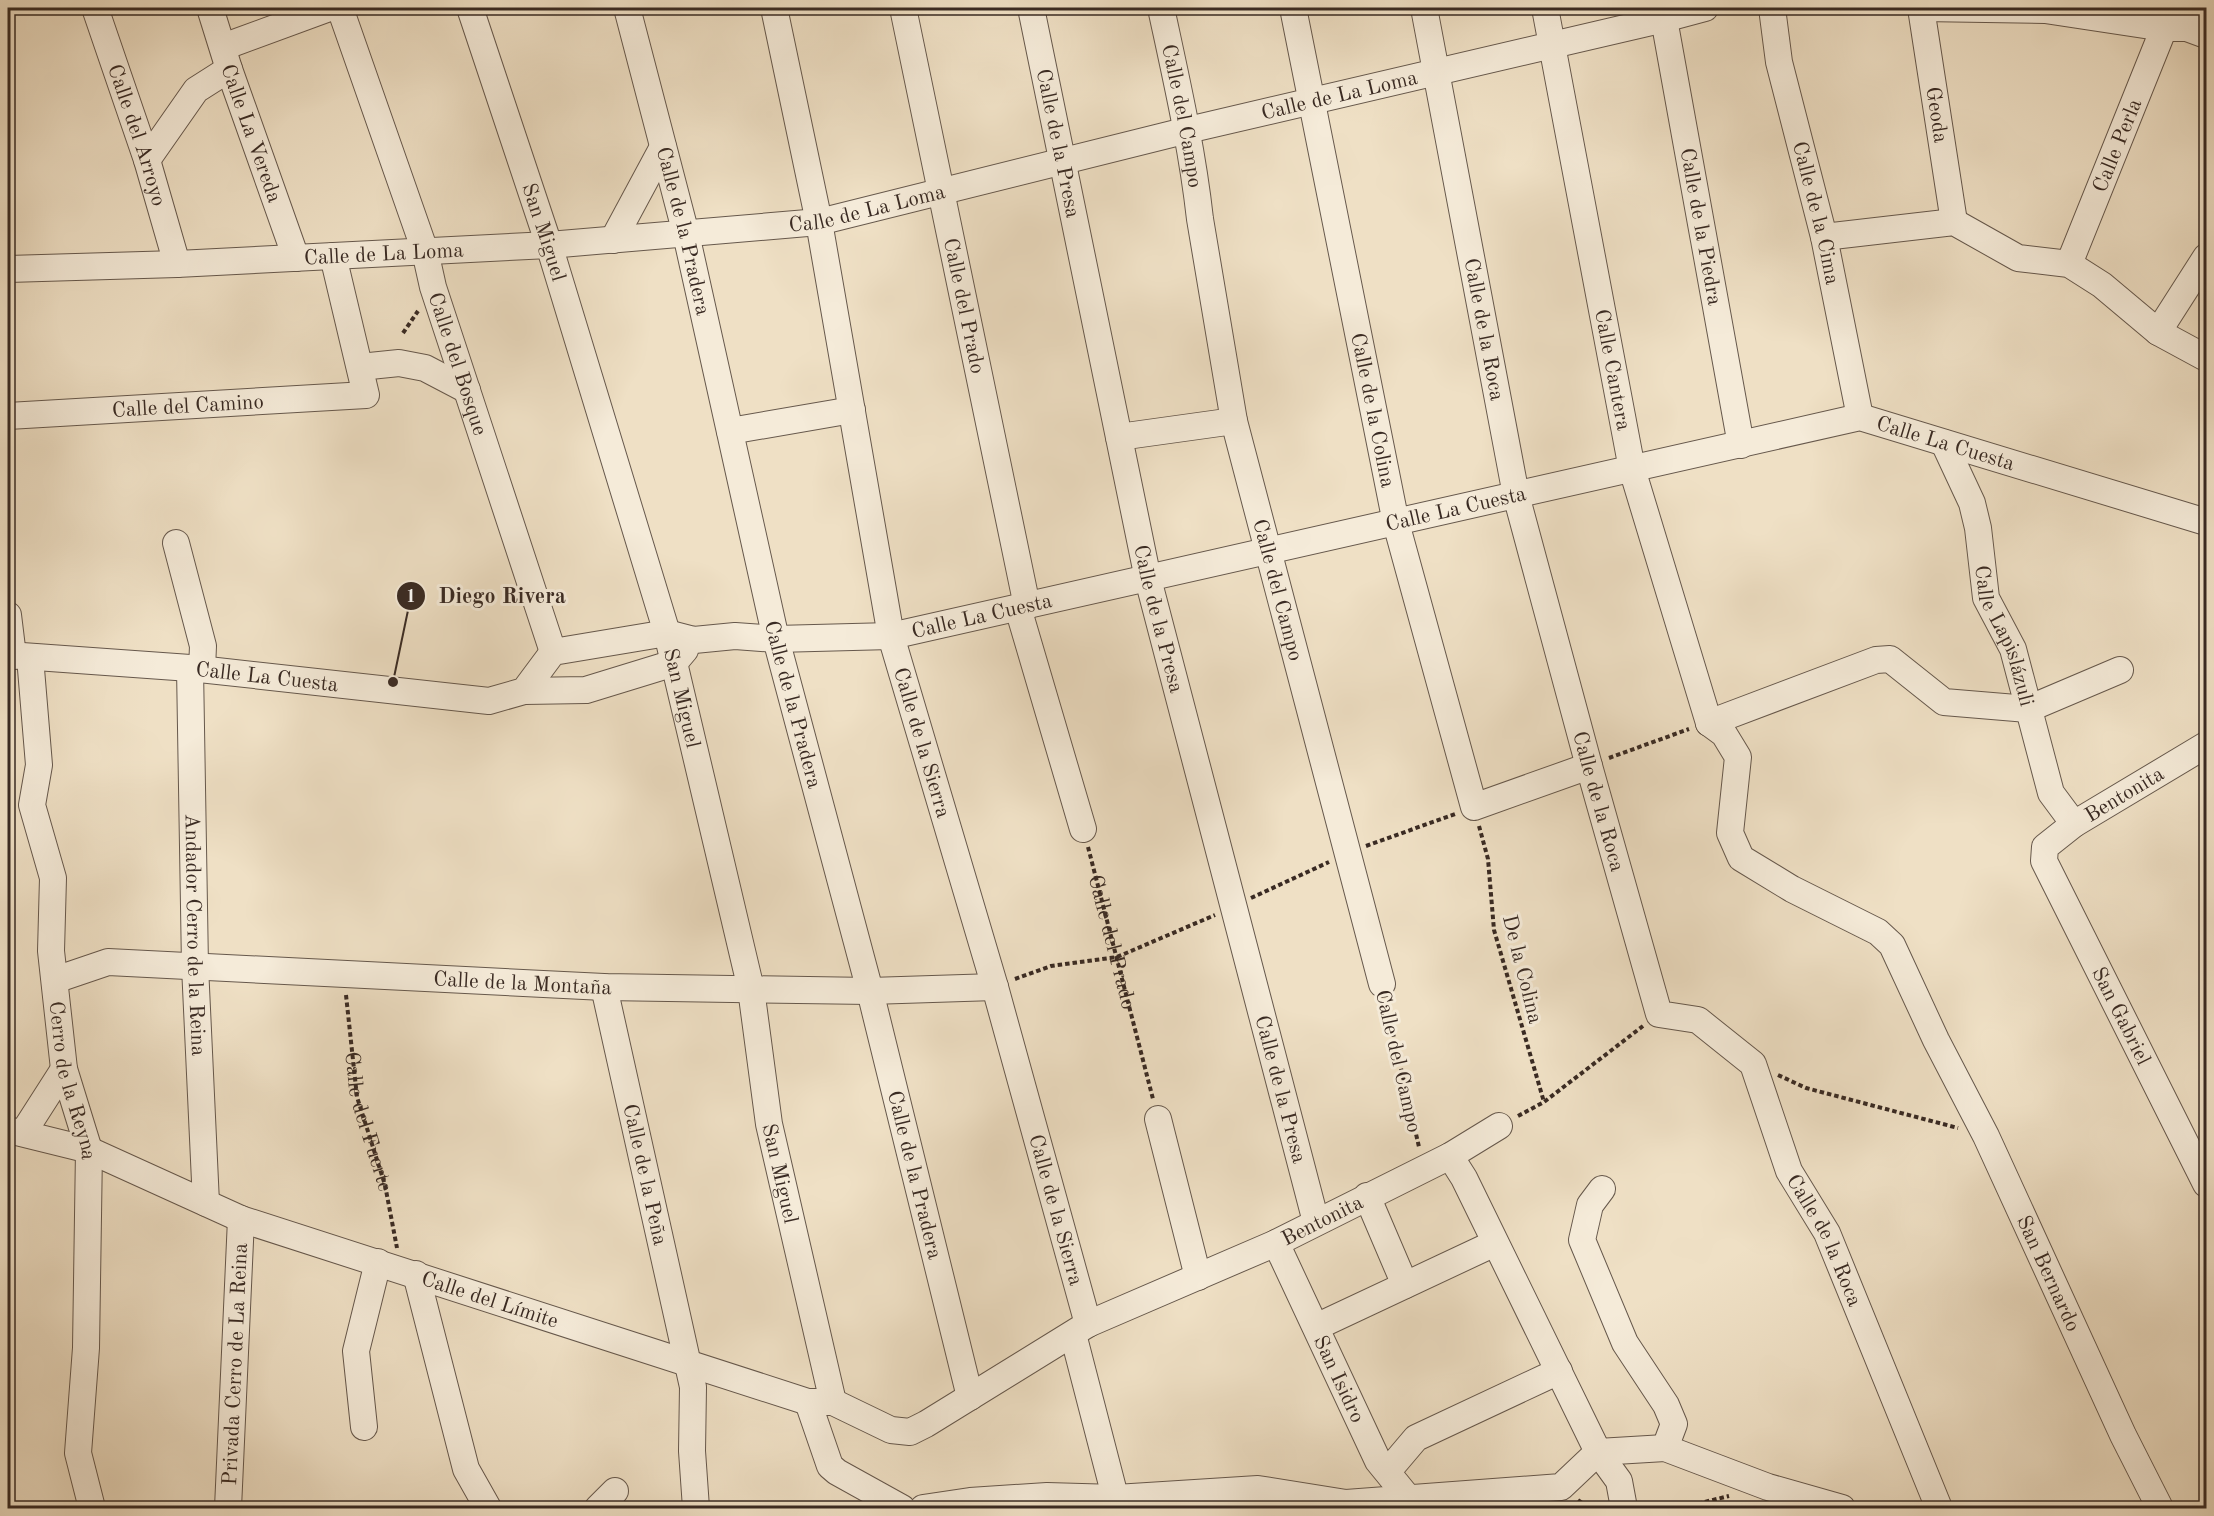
<svg xmlns="http://www.w3.org/2000/svg" width="2214" height="1516" font-family="'Old Standard TT',serif">
  <style>
    .lines { fill: none; stroke-linecap: round; stroke-linejoin: round }
    .minor-casing { stroke: #66584c; stroke-width: 28 }
    .path { stroke: #392a23; stroke-width: 4; stroke-dasharray: 4.5 3; stroke-linecap: butt }
    .minor { stroke: #f5ebd9; stroke-width: 26 }
    .labels { text-anchor: middle; stroke-width: 6; stroke-linejoin: round; paint-order: stroke }
    .street-label { font-size: 21px; fill: #392a23; stroke: #f5ebd9 }
    .leader { fill: none; stroke: #392a23; stroke-width: 2 }
    .callout-dot { fill: #392a23; stroke: #f5ebd9; stroke-width: 2 }
    .mark-label { font-size: 18px; text-anchor: middle; font-weight: bold; fill: #fff }
    .callout-label { font-size: 22px; text-anchor: middle; font-weight: bold; fill: #392a23; stroke: #f5ebd9; stroke-width: 6; stroke-linejoin: round; paint-order: stroke }
  </style>
  <rect width="100%" height="100%" fill="#efe0c5"/>
  <filter id="stains"><feTurbulence type="fractalNoise" baseFrequency=".00333" numOctaves="4"/><feColorMatrix values="0 0 0 0 .2 0 0 0 0 .09 0 0 0 0 .02 0 0 0 .5 -.17"/></filter>
  <radialGradient id="worn" r=".72"><stop offset=".6" stop-color="#630" stop-opacity="0"/><stop offset="1" stop-color="#630" stop-opacity=".3"/></radialGradient>
  <g class="lines">
    <defs>
      <g id="minor">
        <path id="s3" d="M95 8 147 160 177 264"/>
        <path id="s4" d="M210 8 229 69 296 258"/>
        <path id="s5" d="M340 8 425 251 433 287 553 652"/>
        <path id="s6" d="M470 8 549 245 667 633 751 989 769 1124 833 1402"/>
        <path id="s7" d="M627 8 686 234 776 639 870 991 970 1397"/>
        <path id="s8" d="M774 8 819 222 891 636 995 987 1088 1324"/>
        <path id="s9" d="M903 8 1027 606"/>
        <path id="s10" d="M1031 8 1148 579 1316 1222"/>
        <path id="s11" d="M1161 8C1176 78 1192 147 1200 219L1234 421 1382 984"/>
        <path id="s12" d="M1293 8 1396 523 1474 807 1589 766"/>
        <path id="s13" d="M1424 8 1516 495 1589 766 1659 1014 1698 1020 1753 1064 1789 1171 1827 1233 1939 1508"/>
        <path id="s14" d="M1545 8 1632 469 1709 723"/>
        <path id="s15" d="M1662 8 1741 445"/>
        <path id="s16" d="M1772 8 1779 62 1824 237 1860 417"/>
        <path d="M1921 8 2045 10 2164 28H2187L2206 35"/>
        <path id="s17" d="M1921 8 1954 222"/>
        <path d="M2187 28 2193 8"/>
        <path d="M223 47 329 8"/>
        <path d="M147 160 196 90 229 69"/>
        <path d="M1824 237 1954 222 2018 258 2069 264 2102 285 2158 332 2206 358"/>
        <path d="M613 240 663 147"/>
        <path id="s18" d="M2069 264 2164 28"/>
        <path id="s19" d="M8 269 177 264 549 245 819 222 1188 130 1664 19 1705 8"/>
        <path d="M2158 332 2206 257"/>
        <path d="M360 367 399 363 425 368 467 390"/>
        <path id="s20" d="M8 416 366 395 333 256"/>
        <path d="M730 431 852 410"/>
        <path d="M1119 437 1234 421"/>
        <path id="s21" d="M1944 443 1972 503 1978 528 1986 598 2013 649 2051 793 2074 824"/>
        <path d="M176 543 203 646 202 669"/>
        <path d="M1018 608 1083 829"/>
        <path d="M8 615 13 656"/>
        <path id="s22" d="M8 655 190 668 489 701 524 691 553 652 667 633 694 640 735 636 776 639 891 636 1860 417 2206 522"/>
        <path id="s23" d="M30 657 39 765 32 805 53 878 51 951 64 1069 89 1150 86 1348 78 1453 92 1508"/>
        <path id="s24" d="M190 668 195 966 206 1203"/>
        <path d="M524 691 586 690 674 663 685 650"/>
        <path id="s25" d="M1709 723 1724 734 1738 757 1730 833 1741 858 1792 889 1878 932 1892 945 1936 1040 1986 1136 2123 1435 2160 1508"/>
        <path d="M1709 723 1876 660 1890 659 1944 702 2028 709 2120 670"/>
        <path id="s26" d="M2206 745 2074 824 2045 847 2044 861 2206 1184"/>
        <path id="s27" d="M55 980 108 962 604 987 870 991 995 987"/>
        <path id="s28" d="M604 987 693 1387 692 1451 696 1508"/>
        <path d="M1158 1119 1198 1277"/>
        <path id="s29" d="M8 1130 89 1150 241 1219 808 1402H833L891 1430 910 1432 926 1424 1088 1324 1276 1243 1450 1156 1499 1126"/>
        <path d="M23 1133 64 1069"/>
        <path d="M1450 1156 1464 1178 1598 1452 1619 1481 1624 1508"/>
        <path d="M1602 1189 1590 1205 1582 1240 1625 1343 1666 1405 1674 1424 1665 1448"/>
        <path d="M1367 1196 1405 1285"/>
        <path id="s30" d="M1276 1243 1378 1461 1409 1499 1411 1508"/>
        <path d="M416 1274 466 1469 488 1508"/>
        <path d="M1316 1327 1495 1243"/>
        <path d="M1073 1334 1118 1508"/>
        <path d="M808 1402 830 1466 837 1472 902 1508"/>
        <path d="M364 1427 356 1351 378 1262"/>
        <path d="M1388 1471 1416 1438 1559 1371"/>
        <path id="s31" d="M228 1508 241 1219"/>
        <path d="M598 1508 615 1491"/>
        <path d="M923 1508 970 1501 1047 1496 1116 1498 1258 1489 1346 1503 1561 1487 1598 1452 1665 1448 1768 1487 1842 1508"/>
      </g>
    </defs>
    <use href="#minor" class="minor-casing"/>
    <g class="path">
      <path d="M403 333 418 311"/>
      <path d="M1609 758 1689 729"/>
      <path d="M1479 826 1488 859 1494 930 1544 1102"/>
      <path d="M1366 846 1455 814"/>
      <path id="s1" d="M1088 847 1153 1099"/>
      <path d="M1251 898 1329 862"/>
      <path d="M1015 979 1051 966 1117 957 1215 915"/>
      <path id="s2" d="M346 995 357 1097 385 1185 397 1248"/>
      <path d="M1386 1003 1419 1147"/>
      <path d="M1778 1075 1806 1088 1958 1128"/>
      <path d="M1518 1116 1544 1102 1643 1026"/>
      <path d="M1578 1500 1589 1508"/>
      <path d="M1668 1508 1688 1506 1729 1496"/>
    </g>
    <use href="#minor" class="minor"/>
  </g>
  <g class="labels">
    <g class="street-label">
      <text dy="7" stroke="none"><textPath href="#s19" startOffset="1348">Calle de La Loma</textPath></text>
      <text dy="7" stroke="none"><textPath href="#s11" startOffset="110">Calle del Campo</textPath></text>
      <text dy="7" stroke="none"><textPath href="#s17" startOffset="108">Geoda</textPath></text>
      <text dy="7" stroke="none"><textPath href="#s4" startOffset="132">Calle La Vereda</textPath></text>
      <text dy="7" stroke="none"><textPath href="#s3" startOffset="134">Calle del Arroyo</textPath></text>
      <text dy="7" stroke="none"><textPath href="#s10" startOffset="138">Calle de la Presa</textPath></text>
      <text dy="7" stroke="none"><textPath href="#s18" startOffset="128">Calle Perla</textPath></text>
      <text dy="7" stroke="none"><textPath href="#s19" startOffset="862">Calle de La Loma</textPath></text>
      <text dy="7" stroke="none"><textPath href="#s16" startOffset="210">Calle de la Cima</textPath></text>
      <text dy="7" stroke="none"><textPath href="#s15" startOffset="222">Calle de la Piedra</textPath></text>
      <text dy="7" stroke="none"><textPath href="#s7" startOffset="230">Calle de la Pradera</textPath></text>
      <text dy="7" stroke="none"><textPath href="#s6" startOffset="236">San Miguel</textPath></text>
      <text dy="7" stroke="none"><textPath href="#s19" startOffset="376">Calle de La Loma</textPath></text>
      <text dy="7" stroke="none"><textPath href="#s9" startOffset="304">Calle del Prado</textPath></text>
      <text dy="7" stroke="none"><textPath href="#s13" startOffset="327">Calle de la Roca</textPath></text>
      <text dy="7" stroke="none"><textPath href="#s5" startOffset="375">Calle del Bosque</textPath></text>
      <text dy="7" stroke="none"><textPath href="#s14" startOffset="368">Calle Cantera</textPath></text>
      <text dy="7" stroke="none"><textPath href="#s20" startOffset="180">Calle del Camino</textPath></text>
      <text dy="7" stroke="none"><textPath href="#s12" startOffset="410">Calle de la Colina</textPath></text>
      <text dy="7" stroke="none"><textPath href="#s22" startOffset="1992">Calle La Cuesta</textPath></text>
      <text dy="7" stroke="none"><textPath href="#s22" startOffset="1488">Calle La Cuesta</textPath></text>
      <text dy="7" stroke="none"><textPath href="#s11" startOffset="594">Calle del Campo</textPath></text>
      <text dy="7" stroke="none"><textPath href="#s22" startOffset="1002">Calle La Cuesta</textPath></text>
      <text dy="7" stroke="none"><textPath href="#s10" startOffset="624">Calle de la Presa</textPath></text>
      <text dy="7" stroke="none"><textPath href="#s21" startOffset="204">Calle Lapislázuli</textPath></text>
      <text dy="7" stroke="none"><textPath href="#s22" startOffset="260">Calle La Cuesta</textPath></text>
      <text dy="7" stroke="none"><textPath href="#s6" startOffset="722">San Miguel</textPath></text>
      <text dy="7" stroke="none"><textPath href="#s7" startOffset="716">Calle de la Pradera</textPath></text>
      <text dy="7" stroke="none"><textPath href="#s8" startOffset="750">Calle de la Sierra</textPath></text>
      <text transform="translate(2124 794) rotate(-31)" y="7">Bentonita</text>
      <text dy="7" stroke="none"><textPath href="#s13" startOffset="813">Calle de la Roca</textPath></text>
      <text dy="7" stroke="none"><textPath href="#s24" startOffset="267">Andador Cerro de la Reina</textPath></text>
      <text dy="7" stroke="none"><textPath href="#s1" startOffset="98">Calle del Prado</textPath></text>
      <text transform="translate(1523 969) rotate(76)" y="7">De la Colina</text>
      <text dy="7" stroke="none"><textPath href="#s27" startOffset="471">Calle de la Montaña</textPath></text>
      <text dy="7" stroke="none"><textPath href="#s26" startOffset="378">San Gabriel</textPath></text>
      <text transform="translate(1399 1061) rotate(77)" y="7">Calle del Campo</text>
      <text dy="7" stroke="none"><textPath href="#s23" startOffset="430">Cerro de la Reyna</textPath></text>
      <text dy="7" stroke="none"><textPath href="#s10" startOffset="1110">Calle de la Presa</textPath></text>
      <text dy="7" stroke="none"><textPath href="#s2" startOffset="129">Calle del Fuerte</textPath></text>
      <text dy="7" stroke="none"><textPath href="#s6" startOffset="1208">San Miguel</textPath></text>
      <text dy="7" stroke="none"><textPath href="#s7" startOffset="1202">Calle de la Pradera</textPath></text>
      <text dy="7" stroke="none"><textPath href="#s28" startOffset="192">Calle de la Peña</textPath></text>
      <text dy="7" stroke="none"><textPath href="#s8" startOffset="1236">Calle de la Sierra</textPath></text>
      <text dy="7" stroke="none"><textPath href="#s29" startOffset="1419">Bentonita</textPath></text>
      <text dy="7" stroke="none"><textPath href="#s13" startOffset="1335">Calle de la Roca</textPath></text>
      <text dy="7" stroke="none"><textPath href="#s25" startOffset="688">San Bernardo</textPath></text>
      <text dy="7" stroke="none"><textPath href="#s29" startOffset="512">Calle del Límite</textPath></text>
      <text dy="7" stroke="none"><textPath href="#s31" startOffset="144">Privada Cerro de La Reina</textPath></text>
      <text dy="7" stroke="none"><textPath href="#s30" startOffset="150">San Isidro</textPath></text>
    </g>
  </g>
  <path class="leader" d="M393 682L411 596"/>
  <g class="callout-dot">
    <circle cx="393" cy="682" r="6"/>
    <circle cx="411" cy="596" r="15"/>
  </g>
  <g class="mark-label">
    <text x="411" y="602">1</text>
  </g>
  <g class="callout-label">
    <text x="502" y="603">Diego Rivera</text>
  </g>
  <rect width="2214" height="1516" fill="none" stroke="#efe0c5" stroke-width="30"/>
  <rect x="9" y="9" width="2196" height="1498" fill="none" stroke="#392a23" stroke-width="3"/>
  <rect x="15" y="15" width="2184" height="1486" fill="none" stroke="#392a23" stroke-width="1.5"/>
  <rect width="100%" height="100%" filter="url(#stains)"/>
  <rect width="100%" height="100%" fill="url(#worn)"/>
</svg>
